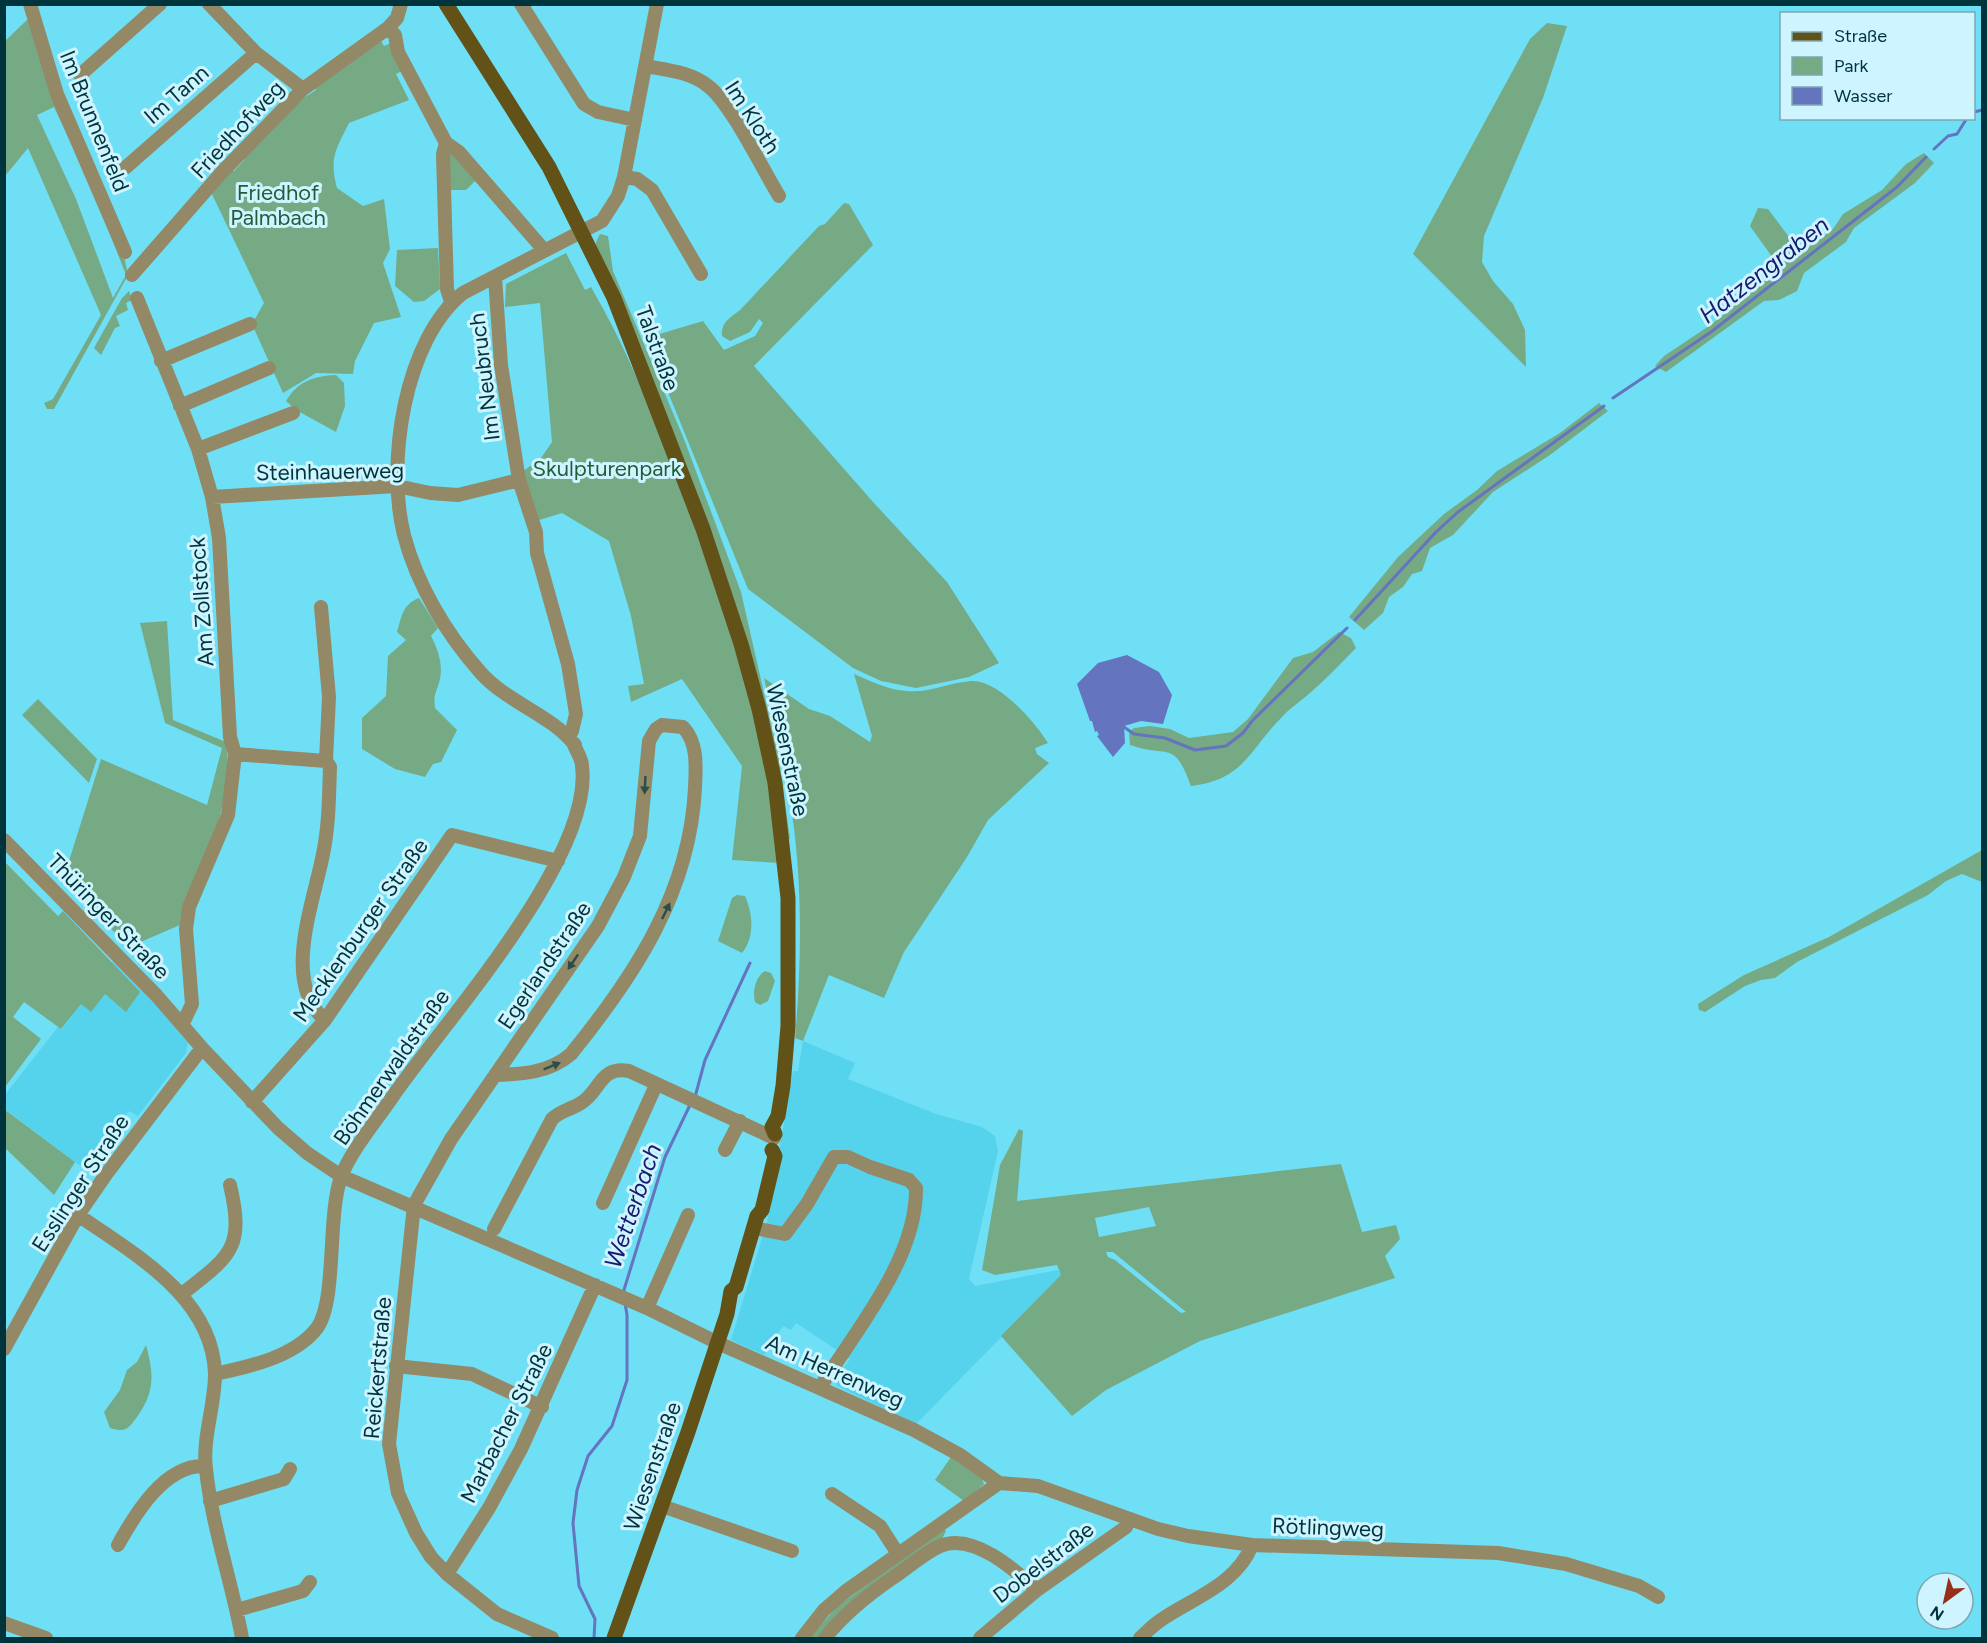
<svg xmlns="http://www.w3.org/2000/svg" width="1987" height="1643" font-family="Figtree,sans-serif">
  <style>
    .built { fill: #55d2ec }
    .green { fill: #76aa85; fill-rule: evenodd }
    .water { fill: #6474be }
    .lines { fill: none; stroke-linecap: round; stroke-linejoin: round }
    .stream { stroke: #6474be; stroke-width: 3 }
    .minor { stroke: #948966; stroke-width: 14 }
    .major { stroke: #625217; stroke-width: 15 }
    .oneway { fill: #2c4e49 }
    .labels { text-anchor: middle; stroke-width: 6; stroke-linejoin: round; paint-order: stroke }
    .street-label { font-size: 22px; fill: #00343d; stroke: #cef5ff }
    .park-label { font-size: 22px; fill: #215d38; stroke: #cef5ff }
    .water-label { font-size: 24px; font-style: italic; fill: #1a1972; stroke: #cef5ff }
  </style>
  <rect width="100%" height="100%" fill="#6fdff6"/>
  <path class="built" d="M113 961 156 1005 188 1043 186 1053 138 1116 129 1111 86 1170 5 1109 4 1096 58 1027 62 1029Z
    M803 1041 855 1063 848 1079 936 1114 982 1127 995 1136 998 1151 969 1279 975 1286 1058 1270 1062 1275 916 1424 837 1386 835 1380 850 1359 796 1323 791 1330 783 1326 764 1355 731 1340 767 1222 793 1071H798Z"/>
  <path class="green" d="M29 18 123 251 128 275 54 409H47L44 403 53 399 101 315 28 148 5 176V41ZM54 107 92 188 126 275 113 298 76 199 37 115Z
    M1547 23 1567 26 1543 98 1484 236 1482 262 1493 281 1513 304 1525 330 1526 367 1413 254 1530 39Z
    M380 39 384 46 391 43 402 71 396 74 409 100 349 123C336 149 329 158 337 188L363 206 384 199 390 249 383 263 401 317 374 323 355 361 353 374 316 373 283 393 252 324 264 303 211 192 230 169 234 171 245 159 242 156 304 98 316 90 314 87Z
    M1924 153 1934 163 1915 183 1854 228 1846 242 1804 273 1797 291 1779 300 1764 301 1666 372 1655 366 1664 356 1712 324 1780 268 1750 226 1758 208 1768 209 1801 253 1833 229 1843 214 1882 190 1906 164Z
    M449 155H457L478 178 466 190H450Z
    M844 203 849 204 873 245 754 366 873 502 947 582 999 663 969 677 916 688 881 681 853 668 748 589 646 338 703 321 724 350 755 336 763 323 759 319 750 332 730 341 722 336C721 321 732 317 741 309L819 226 825 224Z
    M600 234 608 236 613 271 684 439 741 592 779 759 790 839 786 838 750 661 596 251V242Z
    M438 248 440 289 424 301 414 302 395 286 397 250Z
    M566 253 585 290 591 287C626 347 652 412 677 477 709 562 739 649 760 737 769 778 774 821 780 863L732 860 742 766 682 679 631 702 628 686 644 684 631 616 609 541 562 513 536 521 522 472 541 458 552 442 540 303 505 307 506 284Z
    M129 291 132 300 126 303 128 310 116 316 120 326 115 328 101 355 94 348 122 298Z
    M336 375 344 383 345 406 336 432 296 410 286 401C298 381 314 376 336 375Z
    M1599 403 1608 411 1550 455 1493 492 1453 535 1430 548 1422 571 1412 574 1403 587 1389 597 1383 613 1364 630 1349 617 1398 557 1444 514 1477 490 1497 471 1560 433Z
    M419 598 438 628 431 636C438 649 443 664 440 679 437 692 433 693 435 708L457 730 441 762 433 764 425 777 395 769 362 749V718L386 696 388 656 406 640 397 632C402 616 402 605 419 598Z
    M167 621 173 720 226 742C234 806 204 861 180 918V925L129 947 63 880 101 759 207 805 222 748 165 723 140 623Z
    M1339 632 1351 638 1356 648C1341 663 1326 679 1310 693 1301 701 1290 708 1282 717 1249 750 1244 780 1191 786 1173 738 1170 759 1130 745L1129 732 1134 728 1150 726 1170 729 1189 738 1233 732 1248 719 1293 658 1313 652Z
    M854 674C871 681 888 690 907 691 929 693 948 683 971 681 998 679 1035 722 1048 743L1035 748 1037 754 1049 763 988 820 967 857 904 952 884 998 829 975 803 1041 795 1038C802 959 803 874 789 795 783 755 773 717 764 678L809 709 830 716 870 742 872 736Z
    M38 699 97 759 89 783 22 715Z
    M1982 850V882L1962 874 1946 881 1928 895 1797 962 1775 978 1761 980 1745 986 1705 1012 1699 1010 1698 1004 1744 975 1829 937Z
    M5 862 58 916 63 911 140 992 126 1012 105 994 91 1012 81 1004 61 1029 24 1002 13 1017 41 1039 5 1087Z
    M737 895 745 896C753 914 755 937 742 953L718 941 732 898Z
    M765 971 771 973 775 981 768 1001 760 1005 755 1002C752 992 756 976 765 971Z
    M4 1109 75 1162 54 1195 5 1148Z
    M1019 1129 1023 1131 1017 1201 1341 1164 1362 1232 1396 1225 1400 1239 1385 1256 1395 1278 1200 1341 1106 1390 1072 1416 1001 1336 1061 1275 1057 1265 995 1275 982 1270 1000 1165ZM1149 1207 1156 1226 1099 1237 1095 1218ZM1106 1252H1113L1186 1312 1181 1313 1115 1260 1108 1257Z
    M146 1345C154 1374 155 1392 137 1417 128 1429 125 1433 110 1428L104 1412 120 1390 127 1370 137 1362Z
    M951 1457 982 1479 984 1484 964 1501 935 1480Z
    M943 1528 946 1531 940 1543 821 1638H809L837 1607Z"/>
  <path class="water" d="M1127 655 1159 672 1172 695 1163 724 1141 721 1124 726 1125 743 1113 757 1097 736 1099 735 1097 731 1095 732 1092 721H1090L1077 684 1098 663Z"/>
  <g class="lines">
    <path class="stream" d="M1974 112 1982 110
      M1934 149 1948 136 1957 134 1967 118
      M1613 398 1711 332 1897 187 1926 157
      M1355 620 1436 532 1458 512 1604 406
      M1121 725 1134 734 1165 738 1195 750 1226 746 1243 733 1252 721 1347 628
      M695 1097 705 1060 750 963
      M623 1293 665 1157 690 1105
      M594 1638 595 1619 579 1586 573 1523 577 1490 588 1456 612 1426 627 1380V1315L625 1303"/>
    <path class="minor" d="M30 4 57 94 125 252
      M209 4 256 53 303 89
      M521 4 584 104 598 112 635 120
      M388 28 395 35 398 52 446 143 459 152 544 250
      M646 66C667 70 691 72 708 86 730 102 763 170 779 196
      M80 75 160 4
      M446 143 443 154 447 289 451 302
      M125 168 256 53
      M624 177 637 179 652 190 701 274
      M132 275 222 172 303 89 388 28 397 18 401 4
      M495 277 501 365 519 480 536 532 537 553 568 664 576 714 572 731 568 737
      M137 298 198 449 212 497 219 538 230 737 235 754 228 815 189 907 186 929 192 1004 183 1023
      M161 361 250 324
      M180 406 269 368
      M198 449 293 413
      M212 497 397 486 430 493 458 495 519 480
      M321 607 329 697 326 761 330 767C329 796 329 825 323 854 314 902 281 982 325 1020
      M575 745C550 714 508 703 481 673 447 635 417 585 404 535 386 464 404 340 463 293L602 221 618 196 624 177 657 4
      M235 754 326 761
      M4 840 157 996 202 1048 278 1128 307 1153 341 1176 647 1308 718 1343 914 1430 960 1455 999 1483 1038 1486 1158 1529 1188 1536 1252 1545 1498 1553 1566 1564 1639 1586 1658 1597
      M495 1075C523 1074 549 1073 571 1054 635 975 690 892 695 788 696 766 698 743 683 727L662 725 656 729 649 741 640 836 624 877 598 926 451 1139 414 1205 389 1444 398 1493 416 1533 431 1557 447 1574 497 1614 552 1638
      M252 1102 325 1020 452 835 558 861
      M725 1150 740 1121
      M603 1203 656 1085
      M78 1215C134 1254 213 1297 215 1374 215 1406 202 1438 206 1469 212 1527 232 1582 242 1638
      M754 1228 785 1234 807 1204 834 1157H848L870 1167 909 1180 916 1188C917 1258 857 1329 821 1386
      M494 1229 552 1119C561 1110 570 1110 581 1103 601 1091 599 1066 629 1071L774 1138
      M182 1294C230 1256 245 1249 230 1185
      M647 1308 688 1215
      M4 1349 78 1215 107 1173 202 1048
      M396 1366 472 1374 542 1407
      M215 1374C248 1367 295 1357 317 1328 337 1301 327 1216 341 1177 351 1150 377 1120 393 1096 445 1021 594 857 582 766 582 759 577 752 574 745
      M832 1494 880 1526 898 1554
      M210 1501 284 1479 290 1469
      M662 1506 792 1551
      M118 1545C135 1514 165 1464 205 1466
      M447 1574 489 1508 521 1449 595 1285
      M237 1610 303 1591 310 1582
      M4 1623 46 1638
      M802 1638 824 1610 846 1591 999 1483
      M825 1638C844 1614 869 1594 894 1577 909 1567 924 1553 940 1546 973 1532 1015 1570 1037 1590
      M980 1638 1037 1590 1126 1527 1129 1519
      M1140 1638C1147 1632 1153 1625 1161 1620 1193 1598 1237 1584 1252 1545"/>
    <path class="major" d="M446 4 549 167 614 298 703 529 741 644 759 709 775 783 788 898V1026L783 1086 778 1116 772 1127 775 1134
      M614 1638 688 1432 727 1314 731 1291 736 1287 757 1216 762 1210 775 1156 772 1150"/>
  </g>
  <defs><path id="oneway-solid" d="M-6-.8H1V-3.2L6.5 0L1 3.2V.8H-6Z" transform="scale(1.5)"/></defs>
  <g class="oneway">
    <use href="#oneway-solid" transform="translate(645 785) rotate(93)"/>
    <use href="#oneway-solid" transform="translate(666 911) rotate(-64)"/>
    <use href="#oneway-solid" transform="translate(573 962) rotate(124)"/>
    <use href="#oneway-solid" transform="translate(552 1066) rotate(-22)"/>
  </g>
  <g class="labels">
    <g class="street-label">
      <text transform="translate(176 94) rotate(-41)" y="8">Im Tann</text>
      <text transform="translate(753 117) rotate(57)" y="8">Im Kloth</text>
      <text transform="translate(95 121) rotate(68)" y="8">Im Brunnenfeld</text>
      <text transform="translate(237 129) rotate(-47)" y="8">Friedhofweg</text>
      <text transform="translate(658 348) rotate(70)" y="8">Talstraße</text>
      <text transform="translate(484 377) rotate(-97)" y="8">Im Neubruch</text>
      <text transform="translate(330 471) rotate(-1)" y="8">Steinhauerweg</text>
      <text transform="translate(201 602) rotate(-94)" y="8">Am Zollstock</text>
      <text transform="translate(788 750) rotate(78)" y="8">Wiesenstraße</text>
      <text transform="translate(109 916) rotate(46)" y="8">Thüringer Straße</text>
      <text transform="translate(360 930) rotate(-55)" y="8">Mecklenburger Straße</text>
      <text transform="translate(544 965) rotate(-56)" y="8">Egerlandstraße</text>
      <text transform="translate(391 1067) rotate(-55)" y="8">Böhmerwaldstraße</text>
      <text transform="translate(80 1183) rotate(-57)" y="8">Esslinger Straße</text>
      <text transform="translate(377 1368) rotate(-85)" y="8">Reickertstraße</text>
      <text transform="translate(835 1371) rotate(24)" y="8">Am Herrenweg</text>
      <text transform="translate(506 1423) rotate(-63)" y="8">Marbacher Straße</text>
      <text transform="translate(652 1466) rotate(-71)" y="8">Wiesenstraße</text>
      <text transform="translate(1328 1527) rotate(2)" y="8">Rötlingweg</text>
      <text transform="translate(1043 1562) rotate(-37)" y="8">Dobelstraße</text>
    </g>
    <g class="park-label">
      <text x="278" y="200">Friedhof<tspan x="278" dy="25">Palmbach</tspan></text>
      <text x="607" y="476">Skulpturenpark</text>
    </g>
    <g class="water-label">
      <text transform="translate(1764 270) rotate(-38)" y="8">Hatzengraben</text>
      <text transform="translate(633 1206) rotate(-71)" y="8">Wetterbach</text>
    </g>
  </g>
  <rect width="1987" height="1643" fill="none" stroke="#00343d" stroke-width="12"/>
  <rect x="1780" y="12" width="195" height="108" fill="#cef5ff" stroke="#7ca8b1" stroke-width="1.5"/>
  <rect x="1792" y="32" width="30" height="9" fill="#625217" stroke="#7ca8b1" stroke-width="1.5"/>
  <text x="1834" y="42" font-size="18" fill="#00343d">Straße</text>
  <rect x="1792" y="57" width="30" height="18" fill="#76aa85" stroke="#7ca8b1" stroke-width="1.5"/>
  <text x="1834" y="72" font-size="18" fill="#00343d">Park</text>
  <rect x="1792" y="87" width="30" height="18" fill="#6474be" stroke="#7ca8b1" stroke-width="1.5"/>
  <text x="1834" y="102" font-size="18" fill="#00343d">Wasser</text>
  <g transform="translate(1945 1601) rotate(213)"><circle r="28" fill="#cef5ff" stroke="#7ca8b1" stroke-width="1.5"/>
  <path d="M0-4.5L10 22L0 15L-10 22Z" fill="#972e18"/>
  <text y="-9" font-size="16" font-weight="bold" text-anchor="middle" fill="#00343d">N</text>
  </g>
</svg>
